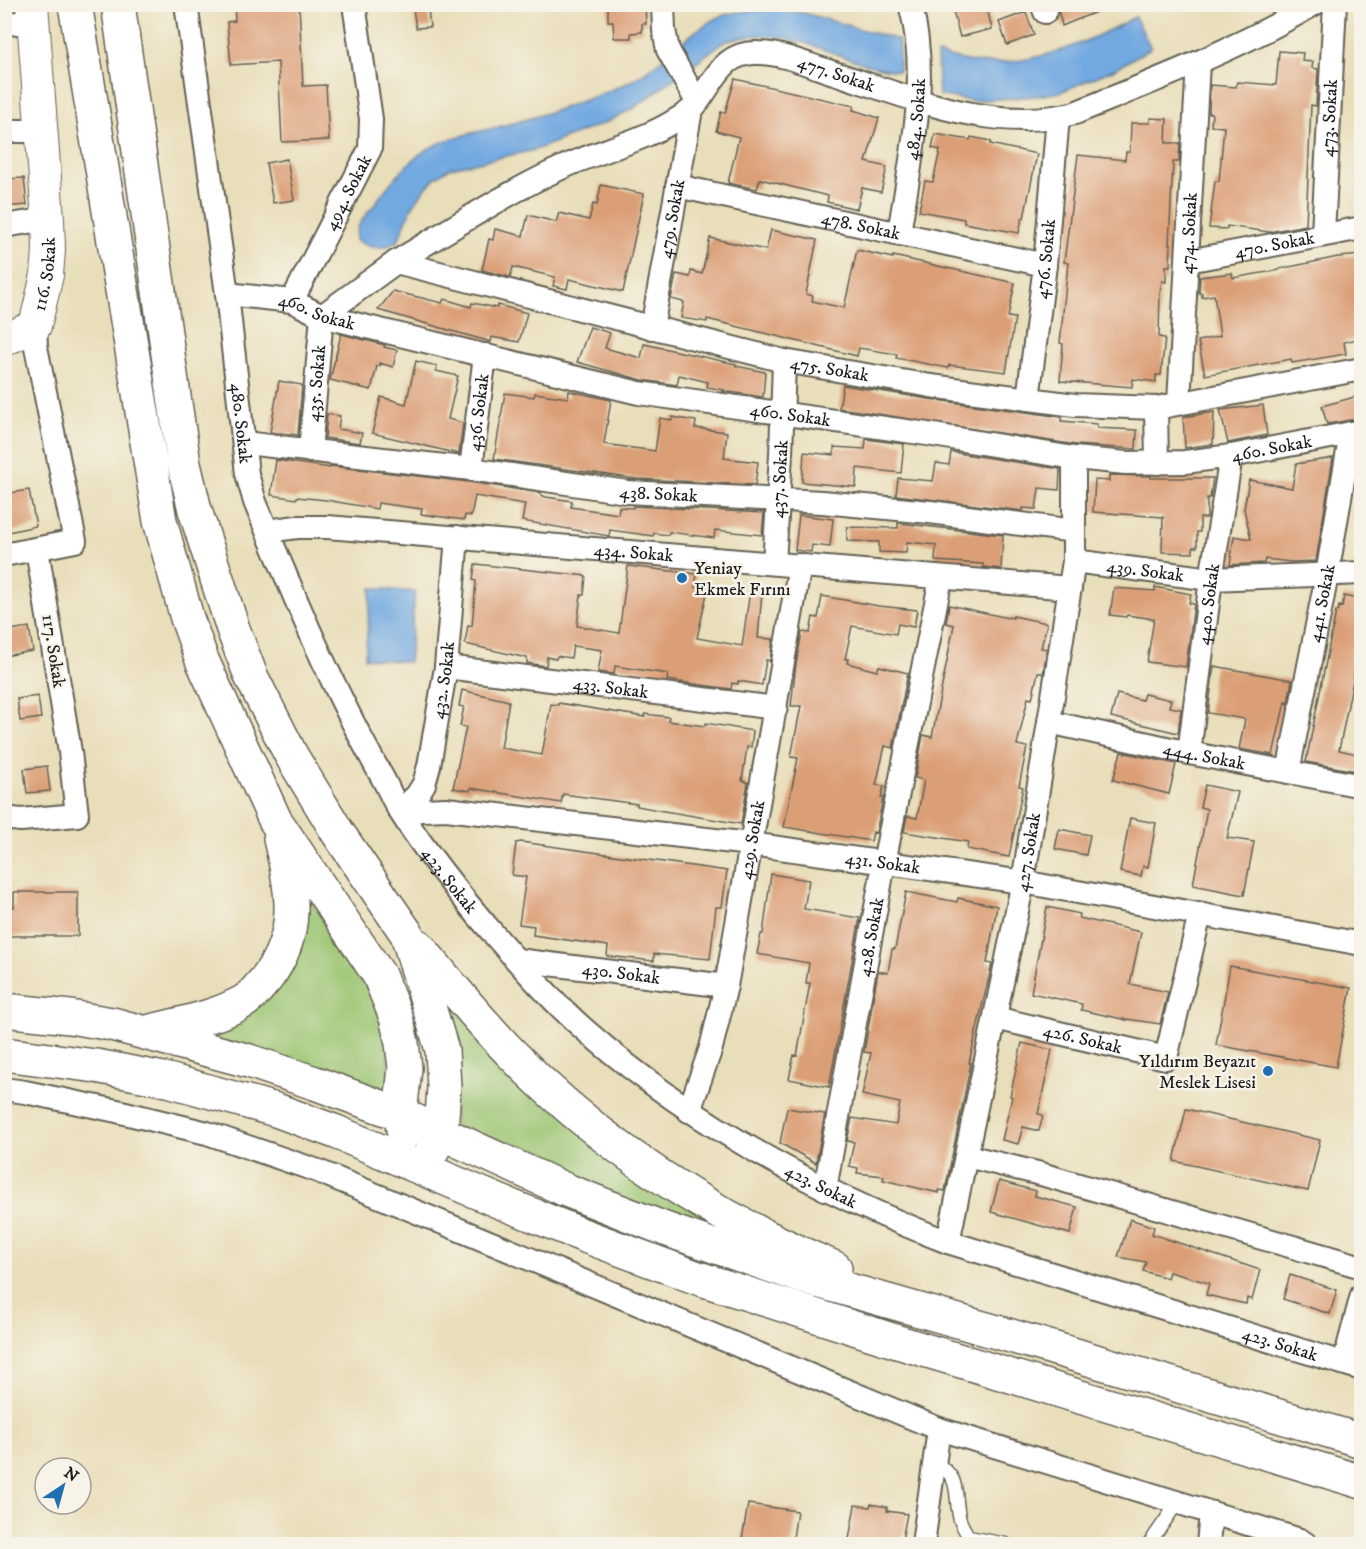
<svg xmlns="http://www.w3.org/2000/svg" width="1366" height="1549" font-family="'IM FELL DW Pica',serif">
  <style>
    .green { fill: #9bc572; stroke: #5c7047; stroke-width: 1.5 }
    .water { fill: #72a9e0; stroke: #47627e; stroke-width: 1.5 }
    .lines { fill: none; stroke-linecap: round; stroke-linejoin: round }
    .stream { stroke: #72a9e0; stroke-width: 6 }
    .building { fill: #db9f77 }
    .service-casing { stroke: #646053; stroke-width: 15 }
    .minor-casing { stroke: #646053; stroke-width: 26 }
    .secondary-casing { stroke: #646053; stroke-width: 34 }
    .motorway-casing { stroke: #646053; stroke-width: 36 }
    .service { stroke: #fff; stroke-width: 12 }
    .minor { stroke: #fff; stroke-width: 22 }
    .secondary { stroke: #fff; stroke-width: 32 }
    .motorway { stroke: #fff; stroke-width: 33 }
    .poi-dot { fill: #1f6fb2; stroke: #f7f3e8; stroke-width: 2 }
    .labels { text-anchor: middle; stroke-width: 5; stroke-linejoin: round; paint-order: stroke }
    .street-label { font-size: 18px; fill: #1c1c1c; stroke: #f7f3e8 }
    .poi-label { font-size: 18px; fill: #1c1c1c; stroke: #f7f3e8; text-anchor: start }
  </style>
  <rect width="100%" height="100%" fill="#f7f3e8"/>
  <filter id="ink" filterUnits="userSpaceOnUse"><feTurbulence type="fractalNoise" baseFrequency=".0167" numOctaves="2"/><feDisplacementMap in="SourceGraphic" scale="12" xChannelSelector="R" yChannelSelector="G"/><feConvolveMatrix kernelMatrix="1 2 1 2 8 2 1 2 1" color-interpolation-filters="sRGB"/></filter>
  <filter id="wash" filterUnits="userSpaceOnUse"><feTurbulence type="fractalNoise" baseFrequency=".008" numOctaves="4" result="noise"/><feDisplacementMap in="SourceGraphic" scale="24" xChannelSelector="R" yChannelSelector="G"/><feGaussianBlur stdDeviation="1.35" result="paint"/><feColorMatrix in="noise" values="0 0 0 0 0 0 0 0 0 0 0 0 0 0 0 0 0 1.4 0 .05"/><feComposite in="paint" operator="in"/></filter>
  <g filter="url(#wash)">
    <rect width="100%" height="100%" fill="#e9deba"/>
    <path class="green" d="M305 893 362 973 387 1034 390 1096 195 1033 223 1025Z
      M444 999 736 1237 620 1199 455 1126Z"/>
    <path class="water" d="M774 10 804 13 899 40V71C838 65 783 17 722 43L634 108 607 122 535 150 450 168 436 177 423 191 411 209 398 241C380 250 373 250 356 240 355 225 365 216 374 205 387 186 402 168 420 154 445 136 477 133 506 125 547 114 589 100 627 83 661 67 696 21 729 14 743 10 759 11 774 10Z
      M1135 17 1151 48 1115 69 1060 92 1037 96 972 101 939 95 937 54C953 57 971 64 987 63 1040 63 1089 42 1135 17Z
      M371 588 415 592 409 662 365 658Z"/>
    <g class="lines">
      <path class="stream" d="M1169 6 1173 4"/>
    </g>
    <g id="blocks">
      <path class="building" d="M234 4H299L303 86 326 85 329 140 282 142 278 62 231 65 227 22 235 21Z
        M608 4H645L646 24H642V32L631 33V38H614L613 21H608Z
        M962 4H986L992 29 960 37 952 7Z
        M1057 4H1113V5L1062 26Z
        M428 8 430 27 416 28 413 9Z
        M1026 12 1034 35 1007 45 999 22Z
        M1279 51 1303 53 1302 61 1313 62 1312 68 1318 69 1316 106 1311 105 1306 225 1269 232 1227 226V229L1209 228 1215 181H1219L1224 127 1211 126 1212 113H1209L1210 85 1236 87 1237 82 1276 85Z
        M735 79 854 106 853 110 879 118 866 162 887 167 881 192 862 188 857 209 827 202 828 196 760 179 757 189 728 183 739 137 716 131 721 112 725 113Z
        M1150 118 1167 119 1166 143H1180L1179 162H1173L1169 245H1171L1170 266H1166V282L1162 281 1160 292 1159 337 1165 338 1161 375H1156V382L1133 379 1132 387 1060 381 1063 344 1060 343 1068 263 1064 262 1078 155 1125 160 1126 152H1130L1131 123H1150Z
        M935 134 970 140 971 137 986 140 991 142 990 144 1037 154 1024 218H1022L1019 233 964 223V219L919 211 925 181 933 182 940 150 932 148Z
        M287 159 294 200 273 203 266 163Z
        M24 178 27 205 4 207V179Z
        M601 185 644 194 623 292 569 279 567 289 553 286 555 277 513 267 510 277 482 270 489 239 493 240 495 229 523 236 528 215 556 222 559 213 589 220 593 204 597 205Z
        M771 230 817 240 806 294 813 296 812 301 844 308 857 250 893 258V256L1015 283 1008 317 1015 318 1006 372 949 365 948 368 896 358 897 354 859 348 857 356 707 319V322L681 318 684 302 671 299 676 274 690 277 691 271 702 274 710 238 766 250Z
        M1362 255V338L1344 342 1346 354 1292 363 1291 359 1205 375 1198 341 1220 336 1214 295 1202 297V293H1199L1200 277 1232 273 1233 278 1279 270V269L1338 257Z
        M393 291 442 303 444 299 471 307 472 303 497 308 498 305 527 313 519 342 492 337 491 342 378 310Z
        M590 327 610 333 605 348 641 358 644 344 736 364V366L765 372 763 397 723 391 724 390 707 387 708 382 679 375 677 385 642 380 577 362Z
        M341 334 385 345 384 347 397 350 393 367 380 363V366H377L371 390 330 380Z
        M416 361 437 366 436 371 458 376 448 419 463 423 459 454 372 433 381 397 406 404Z
        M279 381 302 385 298 435 270 432Z
        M843 385 929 399 1062 417 1061 421 1097 424V428L1137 430 1136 449 1076 445 839 408Z
        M569 391 611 400 604 444 655 451 660 418 672 420V417L696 421 695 428 727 432 724 458 758 462 755 485 637 479 494 459 505 393 534 397 535 393 568 398Z
        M1362 395V418L1327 424 1322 406Z
        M1263 405 1267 435 1228 443 1220 410Z
        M1214 412 1213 444 1185 448 1183 417Z
        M327 414 340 416 338 429 362 433 360 443 325 438Z
        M866 439 904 444 901 473 857 468 856 487 802 482 804 452 834 455V447L865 449Z
        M951 452 1060 469 1059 490 1039 488 1036 509 1023 508V511L896 495 898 478 933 481 936 463 949 465Z
        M1333 458 1316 561 1291 562 1265 559 1264 563 1230 565 1234 536 1251 539 1244 509 1249 480 1292 488 1296 464Z
        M276 460 330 468V466L469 482 541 493V495L546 497 572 501 571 507 618 514 619 507 633 508V506L764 513 762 535 715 530 714 538 669 532 668 535 654 533 653 536 610 530 609 536 522 521 525 504 475 496 471 516 465 515 464 520 421 514 422 509 378 503 377 509 326 500 297 497 296 499 271 495Z
        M1109 475 1151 476V478H1213L1210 498H1207V518H1200V532H1197V547H1193V553L1162 552 1163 517 1093 512 1095 480 1109 481Z
        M29 490 36 526 4 533V494Z
        M799 515 833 519 830 547 812 545 811 552 795 550Z
        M898 523 1003 535 1001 569 983 567V564L935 561 936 545 907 542 906 553 879 552V542L847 541V527L898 528Z
        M475 564 586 576 584 595H581L577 626 619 633 628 566 697 574 695 587 708 589 697 638 742 646 750 591 762 593 758 638 773 639 770 661 766 660 762 685 738 681V684L732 683 731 689 687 683 667 680 668 674 615 666 614 674 598 672 602 650 573 646 571 658 557 656 556 659 547 657 546 666 527 663V658L465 644 468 625 472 626 476 581 473 580Z
        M1155 587 1191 594 1189 603 1194 604 1186 667 1147 662 1154 619 1127 615 1126 617 1110 615 1114 588 1155 591Z
        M822 596 879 606 917 610 914 627 898 624 896 634 852 626 845 659H848L847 663 877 671 879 666 908 673 893 748 885 746 876 785 884 786 881 798H883L876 833 873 832 871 841 784 827 798 758 791 757 801 706H791L796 664 802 632 810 633 813 617 818 618 819 613Z
        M1344 596 1362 600V651L1359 650 1339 750 1362 755V772L1306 762 1336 611H1338L1339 606 1342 607Z
        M949 605 1008 618 1009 617 1013 618V616L1047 623 1041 648 1047 649 1043 674 1038 672 1032 699 1028 698 1017 745 1027 747 1019 786 1023 787 1009 857 967 849 968 842 904 832 907 816 917 818 924 780 915 778 923 735 932 737 954 625 946 623Z
        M29 627 33 651 4 656V631Z
        M1214 666 1292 680 1288 703 1285 702 1273 755 1239 749 1245 719 1208 713Z
        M462 690 509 701 501 748 542 755 551 704 558 705V703L645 717V714L669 717 668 721 705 726 706 723 753 731 751 747H747L742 781 748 782 741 824 658 810 637 806V804L563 794 561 803 471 788 470 791 453 788 466 727 460 726 464 707 459 706Z
        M1117 694 1142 700 1144 694 1171 700 1169 707 1181 709 1178 733 1111 717Z
        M38 696 41 718 20 721 17 699Z
        M1121 752 1176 764 1169 794 1113 780Z
        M47 766 50 791 27 793 24 769Z
        M1205 785 1238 792 1227 838 1254 842 1244 895 1193 885 1207 809 1200 807Z
        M1130 818 1156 823 1148 867 1143 866 1141 876 1120 872Z
        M1059 829 1090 835 1086 855 1055 849Z
        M521 842 727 871 722 907H716L710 959 654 954V961L607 956 608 946 533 935 534 926 519 924 526 877 512 875 516 843Z
        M771 874 809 880 804 909 860 918 829 1087 789 1079 794 1055 797 1056 810 983H806L809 963 757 954 761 934H763Z
        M14 892H78V936H8V907H14Z
        M906 892 957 902 958 898 997 906 987 963 992 964 969 1063H971L945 1191 939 1190V1193L883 1180 884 1176 857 1173 858 1168 849 1166 854 1142 847 1141 852 1118 896 1125 900 1103 862 1095 871 1053 864 1052 878 971 888 973 892 949H895Z
        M1047 907 1080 914 1079 918 1141 932 1130 984 1168 992 1160 1024 1127 1019V1020L1081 1010 1082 1004 1031 993Z
        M1230 966 1351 988 1336 1067 1216 1045Z
        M1022 1043 1052 1050 1038 1114 1043 1115 1039 1131 1023 1127 1018 1144 1002 1140 1012 1097 1010 1096Z
        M787 1108 825 1114 816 1163 780 1143Z
        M1186 1109 1320 1140 1308 1191 1174 1161Z
        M999 1181 1036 1191 1035 1196 1077 1207 1070 1234 991 1212Z
        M1130 1219 1154 1227 1152 1234 1260 1270 1252 1300 1247 1298 1246 1304 1206 1295 1209 1283 1169 1272 1167 1278 1143 1271 1146 1262 1118 1257Z
        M1290 1275 1337 1290 1330 1314 1283 1299Z
        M748 1504 797 1511 792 1545H741Z
        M871 1504 887 1507V1511L907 1514 901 1545H848L855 1505 870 1507Z"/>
    </g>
  </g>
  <g filter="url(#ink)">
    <use href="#blocks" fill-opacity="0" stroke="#646053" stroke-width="1.5"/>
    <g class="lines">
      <defs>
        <path id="service" d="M935 1463C963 1478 953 1494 960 1520 962 1526 966 1532 969 1537L1006 1544
          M1149 1544 1178 1502"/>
        <g id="minor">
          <path id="s1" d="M186 4 227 294 247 474 255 502C293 594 332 688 381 775 388 787 393 801 401 813 429 857 463 899 497 938 525 970 553 1002 585 1030 692 1124 816 1191 948 1242L1362 1369"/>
          <path d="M663 4 664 30 668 50 697 102"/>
          <path d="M1042 4 1045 12"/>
          <path d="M4 24 34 22"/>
          <path d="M4 131H40"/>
          <path id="s2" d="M677 186 1045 265"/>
          <path d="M4 226 48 219"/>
          <path id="s3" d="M899 234C910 160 931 79 910 4"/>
          <path id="s4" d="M1323 234 1335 4"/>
          <path id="s5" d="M1188 261 1362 228"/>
          <path id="s6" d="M396 262C450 230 504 194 561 168 598 151 640 142 674 121 681 117 688 113 693 108 714 84 721 51 758 53 782 53 806 64 828 71 907 96 991 134 1075 113 1156 80 1238 49 1314 4"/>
          <path id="s7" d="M227 294 292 301 322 316 639 393 927 434 1074 458 1126 463 1185 462 1231 456 1362 431"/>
          <path id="s8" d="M292 301 370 149 371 119 354 4"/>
          <path id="s9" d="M652 328 691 110"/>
          <path id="s10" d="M1028 399 1045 265 1058 117"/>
          <path id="s11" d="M1179 403 1198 63"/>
          <path d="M1156 408 1157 463"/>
          <path id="s12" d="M245 443 471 469 627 492 822 502 930 512 1074 531"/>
          <path id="s13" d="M310 451 322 316 396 262 784 361 931 386 1075 405 1156 408 1362 369"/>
          <path id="s14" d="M471 469 485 355"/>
          <path id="s15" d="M267 531 297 527H327L1070 588"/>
          <path d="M4 555 75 541 36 347 35 326"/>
          <path id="s16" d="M1074 561 1211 579 1362 573"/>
          <path id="s17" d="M774 563 781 455 784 361"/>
          <path id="s18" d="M446 667 776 708"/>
          <path id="s19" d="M1049 722 1189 753 1362 786"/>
          <path id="s20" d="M1189 753 1211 579 1231 456"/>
          <path id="s21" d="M1288 772 1327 575 1351 433"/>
          <path id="s22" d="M400 811 446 809 750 844 1023 882 1362 944"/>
          <path id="s23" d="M400 811 417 795 424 784 429 766 446 667 457 537"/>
          <path d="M4 818 21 820 77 815 70 752 37 549"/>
          <path id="s24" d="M517 960 726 986"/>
          <path id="s25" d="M995 1018 1166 1058 1200 914"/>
          <path d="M4 1089 25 1092 117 1111 207 1133 318 1171 939 1429 1300 1540 1306 1544"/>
          <path id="s26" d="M689 1111 711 1048 726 986 800 565"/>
          <path d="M967 1156 1041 1174 1362 1267"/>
          <path id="s27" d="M825 1189 884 863 941 578"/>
          <path id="s28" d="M948 1242 1023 882 1049 722 1074 561V458"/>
          <path d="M1344 1363 1362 1295"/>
          <path d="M923 1544 939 1429"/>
          <path d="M1208 1544 1211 1513"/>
        </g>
        <g id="secondary">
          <path id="s29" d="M4 340 35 326 47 275 49 250 48 219 32 4"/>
        </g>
        <path id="motorway" d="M75 4 160 521 187 618 202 660 275 820 379 975 396 1017 402 1043 405 1068 400 1114 404 1134
          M118 4 174 396 184 464 195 510 233 629 251 676 291 755 338 833 407 934 442 1050 444 1087 441 1133 432 1151
          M418 946C448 982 478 1019 511 1053 602 1147 715 1218 835 1268
          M4 1010 70 1017 112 1024 249 1061 315 1083 400 1114 566 1190 665 1229 803 1277 1039 1344 1362 1441
          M147 1032C179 1024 214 1018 243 1002 252 997 259 987 266 979 301 934 293 891 280 839
          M4 1054 96 1066 168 1080 276 1110 336 1132 498 1201 585 1236 695 1277 898 1342 1362 1482"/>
      </defs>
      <use href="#service" class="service-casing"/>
      <use href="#minor" class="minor-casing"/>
      <use href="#secondary" class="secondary-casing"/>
      <use href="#motorway" class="motorway-casing"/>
      <use href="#service" class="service"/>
      <use href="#minor" class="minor"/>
      <use href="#secondary" class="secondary"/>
      <use href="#motorway" class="motorway"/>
    </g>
  </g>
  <g class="poi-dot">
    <circle cx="682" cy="578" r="6"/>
    <circle cx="1268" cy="1071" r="6"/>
  </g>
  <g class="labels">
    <g class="street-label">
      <text dy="6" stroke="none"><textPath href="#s6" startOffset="507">477. Sokak</textPath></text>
      <text dy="6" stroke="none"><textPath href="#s3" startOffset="116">484. Sokak</textPath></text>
      <text dy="6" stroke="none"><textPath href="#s4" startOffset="116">473. Sokak</textPath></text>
      <text dy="6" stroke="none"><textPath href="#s8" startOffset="122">494. Sokak</textPath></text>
      <text dy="6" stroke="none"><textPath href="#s9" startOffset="111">479. Sokak</textPath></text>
      <text dy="6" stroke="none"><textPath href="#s2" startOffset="188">478. Sokak</textPath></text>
      <text dy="6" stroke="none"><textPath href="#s11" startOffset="170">474. Sokak</textPath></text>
      <text dy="6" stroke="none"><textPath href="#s5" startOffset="88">470. Sokak</textPath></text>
      <text dy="6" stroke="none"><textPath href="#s10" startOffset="141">476. Sokak</textPath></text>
      <text dy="6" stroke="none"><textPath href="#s29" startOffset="87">116. Sokak</textPath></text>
      <text dy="6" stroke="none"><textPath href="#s7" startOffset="92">460. Sokak</textPath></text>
      <text dy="6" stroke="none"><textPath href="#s13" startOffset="674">475. Sokak</textPath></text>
      <text dy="6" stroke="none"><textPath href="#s13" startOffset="68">435. Sokak</textPath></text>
      <text dy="6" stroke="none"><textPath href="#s14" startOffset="57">436. Sokak</textPath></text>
      <text dy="6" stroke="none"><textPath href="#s7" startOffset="578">460. Sokak</textPath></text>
      <text dy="6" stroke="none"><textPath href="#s1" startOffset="423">480. Sokak</textPath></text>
      <text dy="6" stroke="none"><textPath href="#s7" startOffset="1064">460. Sokak</textPath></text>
      <text dy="6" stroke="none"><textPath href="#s17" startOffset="84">437. Sokak</textPath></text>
      <text dy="6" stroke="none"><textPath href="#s12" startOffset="417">438. Sokak</textPath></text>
      <text dy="6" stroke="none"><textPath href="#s15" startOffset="368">434. Sokak</textPath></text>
      <text dy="6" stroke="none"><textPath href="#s16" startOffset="72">439. Sokak</textPath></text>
      <text dy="6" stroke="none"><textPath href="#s21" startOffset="172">441. Sokak</textPath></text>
      <text dy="6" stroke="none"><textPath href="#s20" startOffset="150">440. Sokak</textPath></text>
      <text transform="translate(54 651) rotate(81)" y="6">117. Sokak</text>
      <text dy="6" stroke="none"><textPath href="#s23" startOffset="142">432. Sokak</textPath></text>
      <text dy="6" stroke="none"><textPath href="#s18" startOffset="166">433. Sokak</textPath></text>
      <text dy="6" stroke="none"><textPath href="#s19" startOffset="159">444. Sokak</textPath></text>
      <text dy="6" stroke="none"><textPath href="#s26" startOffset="279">429. Sokak</textPath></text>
      <text dy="6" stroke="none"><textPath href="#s28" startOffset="398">427. Sokak</textPath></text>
      <text dy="6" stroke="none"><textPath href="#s22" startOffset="486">431. Sokak</textPath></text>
      <text dy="6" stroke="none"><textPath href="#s1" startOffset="930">423. Sokak</textPath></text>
      <text dy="6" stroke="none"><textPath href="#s27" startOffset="256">428. Sokak</textPath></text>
      <text dy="6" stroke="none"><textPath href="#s24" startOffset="105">430. Sokak</textPath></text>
      <text dy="6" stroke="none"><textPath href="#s25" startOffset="90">426. Sokak</textPath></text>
      <text dy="6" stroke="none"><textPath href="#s1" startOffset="1416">423. Sokak</textPath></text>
      <text dy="6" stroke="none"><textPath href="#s1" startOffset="1902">423. Sokak</textPath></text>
    </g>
    <g class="poi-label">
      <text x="694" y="574">Yeniay<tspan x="694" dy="21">Ekmek Fırını</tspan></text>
      <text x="1256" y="1067" text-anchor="end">Yıldırım Beyazıt<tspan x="1256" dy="21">Meslek Lisesi</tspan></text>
    </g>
  </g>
  <rect width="1366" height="1549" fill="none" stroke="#f7f3e8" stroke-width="24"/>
  <g transform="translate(63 1486) rotate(36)"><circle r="28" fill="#f7f3e8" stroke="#9f9d96" stroke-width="1.5"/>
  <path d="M0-4.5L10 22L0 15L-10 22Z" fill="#1f6fb2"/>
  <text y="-9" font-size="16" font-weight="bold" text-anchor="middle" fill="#1c1c1c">N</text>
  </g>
</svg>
